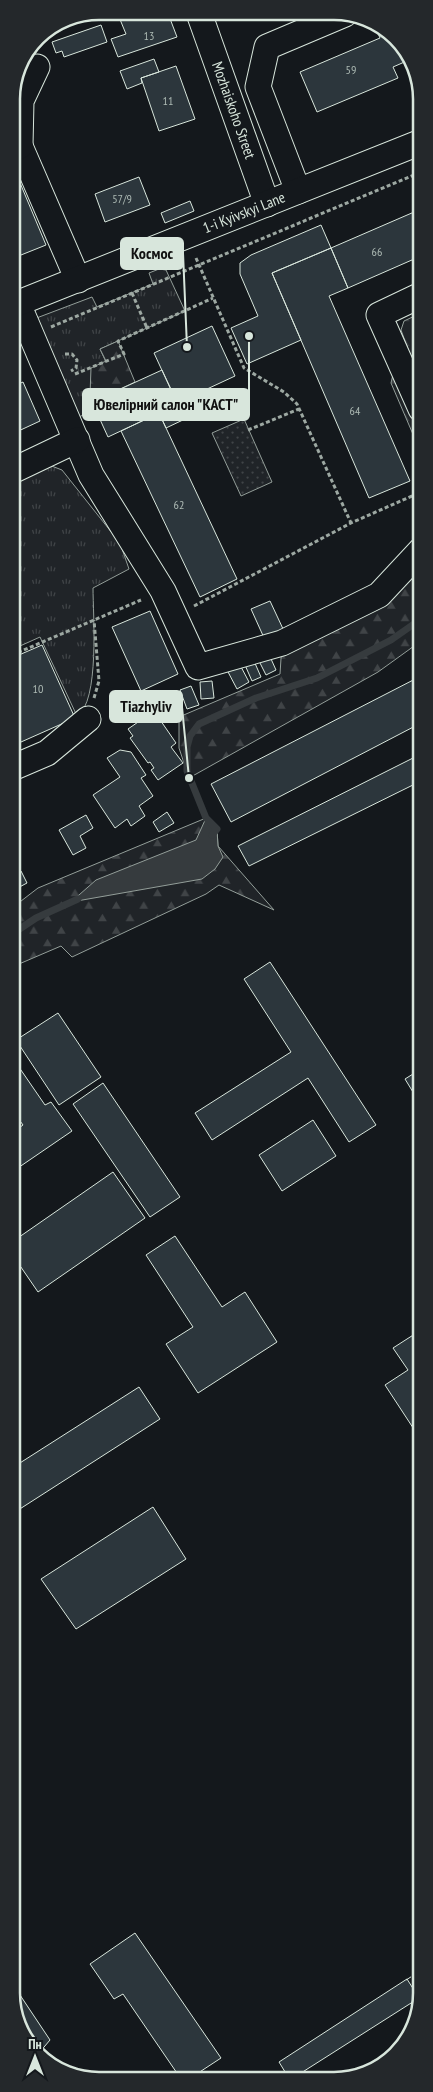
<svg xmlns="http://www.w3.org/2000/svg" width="433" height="2092" font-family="'PT Sans Narrow',sans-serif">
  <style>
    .grass { fill: url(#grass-tufts); stroke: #939e99 }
    .forest { fill: url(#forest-firs); stroke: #939e99 }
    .park { fill: url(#park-dots); stroke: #939e99 }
    .water { fill: #363b3e; stroke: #939e99 }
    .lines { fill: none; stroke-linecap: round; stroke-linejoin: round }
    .stream { stroke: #363b3e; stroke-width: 7 }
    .building { fill: #2c363c; stroke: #d8e6dc }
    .minor-casing { stroke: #d8e6dc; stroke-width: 27 }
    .path { stroke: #9da8a2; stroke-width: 3; stroke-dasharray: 4 2.5; stroke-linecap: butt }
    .minor { stroke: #14181c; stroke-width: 25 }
    .fence { stroke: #d8e6dc; stroke-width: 1; stroke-dasharray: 6 2.5; stroke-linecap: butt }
    .labels { text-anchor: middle; stroke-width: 4; stroke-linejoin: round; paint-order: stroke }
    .number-label { font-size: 12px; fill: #adbab4 }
    .street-label { font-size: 15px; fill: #d8e6dc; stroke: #14181c }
    .rim { fill: none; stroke: #d8e6dc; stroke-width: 2.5 }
    .leader { fill: none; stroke: #d8e6dc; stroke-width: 2 }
    .callout-dot { fill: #d8e6dc; stroke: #14181c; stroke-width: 2 }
    .callout { fill: #d8e6dc; stroke: #d8e6dc; stroke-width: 2 }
    .callout-label { font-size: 16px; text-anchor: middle; font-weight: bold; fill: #111 }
  </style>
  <defs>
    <pattern id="grass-tufts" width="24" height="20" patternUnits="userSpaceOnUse" patternTransform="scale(1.25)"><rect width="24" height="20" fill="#202428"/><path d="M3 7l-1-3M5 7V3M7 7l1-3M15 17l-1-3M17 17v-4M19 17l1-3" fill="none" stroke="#404447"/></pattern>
    <pattern id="forest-firs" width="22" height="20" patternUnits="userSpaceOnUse" patternTransform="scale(1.25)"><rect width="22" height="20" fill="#202428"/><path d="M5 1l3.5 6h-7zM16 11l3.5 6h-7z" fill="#404447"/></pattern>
    <pattern id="park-dots" width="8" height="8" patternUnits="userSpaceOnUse" patternTransform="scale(1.25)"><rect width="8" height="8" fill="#202428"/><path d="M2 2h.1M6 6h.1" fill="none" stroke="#404447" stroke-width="1.8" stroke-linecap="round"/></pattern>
  </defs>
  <rect width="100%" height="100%" fill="#14181c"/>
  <path class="grass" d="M159 269 166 270 185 311 100 349 106 362 90 395 95 409 69 422 26 322 92 297 97 307 153 284 149 273Z
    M49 465 62 470 120 543 129 569 93 588C93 614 100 702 77 716L40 637 20 646 12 628V481Z"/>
  <path class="forest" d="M421 313V453L391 383 394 370 412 360 401 330 404 321Z
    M118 341 135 382 92 402 90 395 91 368 106 361 100 349Z
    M421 550V641L378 672 189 778 179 748V717L280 674 282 643 379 595Z
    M206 818 217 829 218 846 274 910 219 885 206 894 72 957 61 946 12 967V908L38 888Z"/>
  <path class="park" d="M244 419 272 482 241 496 212 433Z"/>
  <path class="water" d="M206 818 217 829 218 846 223 857 215 869 202 879 71 902 96 880 196 840Z"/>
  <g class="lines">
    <path class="stream" d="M212 835 217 829 206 818 187 771V747L190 736 199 724 256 698 317 678 391 640 421 619
      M12 934 36 918 78 899"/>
  </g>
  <path class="building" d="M169 16 177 37 118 57 111 39 126 34 119 17Z
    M101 25 107 42 64 57 62 51 56 53 52 42Z
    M379 28 400 41 409 60 393 67 398 78 317 112 300 72 380 38 376 29Z
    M154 59 159 72 141 78 142 83 127 89 120 71Z
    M176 66 195 119 159 131 141 78Z
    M139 177 150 205 105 222 95 194Z
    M18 178 46 245 11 259V229L15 228 11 219V181Z
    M190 201 194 211 165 223 161 213Z
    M421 209V256L348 288 331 248Z
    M321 225 331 248 272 273 301 340 247 364 231 328 258 316 240 274V263L251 255Z
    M331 248 348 288 329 296 410 481 369 498 272 273Z
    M212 326 235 376 177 403 154 353Z
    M162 370 185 419 166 428 159 413 108 437 92 402Z
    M23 382 40 421 12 434V387Z
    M159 413 237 579 200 597 121 431Z
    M270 601 284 631 265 640 251 609Z
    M150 611 178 674 141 691 112 627Z
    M42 645 75 718 12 746V697L17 695 12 684V658Z
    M267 650 276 670 266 675 256 655Z
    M254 661 261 677 252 681 245 665Z
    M239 663 249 682 237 689 227 670Z
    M421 676V723L231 822 211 784Z
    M212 681 214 698 201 699 200 682Z
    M191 686 199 705 187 709 180 690Z
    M154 711 176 743 171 747 183 763 158 780 151 770 154 768 150 762 148 763 130 738 133 736 128 729Z
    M120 750 131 752 146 775 141 778 153 796 139 806 145 816 131 826 127 819 115 828 93 795 120 777 107 758Z
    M421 754V781L249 866 238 846Z
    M167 812 174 823 159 832 153 822Z
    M86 815 93 828 80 836 86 848 73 855 59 830Z
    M415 848H421V993Z
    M15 859 20 869 12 874V861Z
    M21 871 27 883 12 891V876Z
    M270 962 376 1125 349 1142 308 1078 212 1140 195 1113 291 1052 244 979Z
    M58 1013 101 1077 59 1105 16 1040Z
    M12 1057 45 1105 51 1102 72 1131 12 1172V1133L23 1125 12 1110Z
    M421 1069V1094L416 1097 405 1079Z
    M103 1083 180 1197 150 1217 73 1104Z
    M313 1120 336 1156 282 1191 259 1155Z
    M113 1172 145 1218 38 1292 12 1254V1242Z
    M175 1236 222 1307 245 1292 277 1342 198 1393 166 1344 193 1327 146 1255Z
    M421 1330V1440L385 1385 408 1370 393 1348Z
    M139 1387 160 1419 12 1514V1468Z
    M153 1507 186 1559 76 1629 41 1579Z
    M135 1933 221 2058 189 2079H181L123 1994 114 1999 90 1964Z
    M407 1979 419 1998 290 2080 279 2062Z
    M12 1983 50 2040 39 2053 41 2056 33 2051 12 2005Z"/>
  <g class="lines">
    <defs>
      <g id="minor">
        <path id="s1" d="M200 16 267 204"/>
        <path d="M20 146 78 280"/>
        <path d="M11 149 20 146 21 101 37 67"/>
        <path d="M298 191 258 87 267 47 345 14"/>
        <path d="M421 295 379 315 421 409"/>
        <path d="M18 304 91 475 163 591 198 667 282 643 379 595 421 550"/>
        <path id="s2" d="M11 306 421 142"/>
        <path d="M12 471 77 440"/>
        <path d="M12 768 47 753 88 719"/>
      </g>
    </defs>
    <use href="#minor" class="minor-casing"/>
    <path class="path" d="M196 258 244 368 284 392 297 404 351 523
      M132 293 147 328
      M51 327 421 172
      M65 354H72L77 360 76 368 71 371
      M75 374 124 354 118 341 213 298
      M248 430 299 409
      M194 606 351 523 421 492
      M12 655 141 600
      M94 698 99 681 94 620"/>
    <use href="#minor" class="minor"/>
    <path class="fence" d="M416 1097 415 1100 421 1123
      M406 1980 422 1970"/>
  </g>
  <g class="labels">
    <g class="number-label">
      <text x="149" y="40">13</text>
      <text x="351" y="74">59</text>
      <text x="168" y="105">11</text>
      <text x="122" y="203">57/9</text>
      <text x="377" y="256">66</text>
      <text x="355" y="415">64</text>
      <text x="179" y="509">62</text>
      <text x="38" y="693">10</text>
    </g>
    <g class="street-label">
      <text dy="5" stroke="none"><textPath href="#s1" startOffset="100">Mozhaiskoho Street</textPath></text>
      <text dy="5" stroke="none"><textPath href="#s2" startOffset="251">1-i Kyivskyi Lane</textPath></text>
    </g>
  </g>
  <path d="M0 0H433V2092H0ZM99 20H334A79 79 0 0 1 413 99V1993A79 79 0 0 1 334 2072H99A79 79 0 0 1 20 1993V99A79 79 0 0 1 99 20Z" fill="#24282b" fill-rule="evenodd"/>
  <path class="rim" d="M99 20H334A79 79 0 0 1 413 99V1993A79 79 0 0 1 334 2072H99A79 79 0 0 1 20 1993V99A79 79 0 0 1 99 20Z"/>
  <path class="leader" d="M187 347L183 253M249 336L249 405M189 778L182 707"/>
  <g class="callout-dot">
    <circle cx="187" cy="347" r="5"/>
    <circle cx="249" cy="336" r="5"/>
    <circle cx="189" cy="778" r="5"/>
  </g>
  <g class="callout">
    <rect x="121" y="238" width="62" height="31" rx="5"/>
    <rect x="83" y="389" width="166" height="31" rx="5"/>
    <rect x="110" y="691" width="72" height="31" rx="5"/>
  </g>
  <g class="callout-label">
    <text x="152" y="259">Космос</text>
    <text x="166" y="410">Ювелірний салон "КАСТ"</text>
    <text x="146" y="712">Tiazhyliv</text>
  </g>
  <g transform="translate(35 2057)" stroke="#14181c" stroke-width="4" paint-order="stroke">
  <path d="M0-4L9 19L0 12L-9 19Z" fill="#d8e6dc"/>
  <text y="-8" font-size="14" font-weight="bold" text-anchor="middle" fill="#d8e6dc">Пн</text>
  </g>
</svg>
